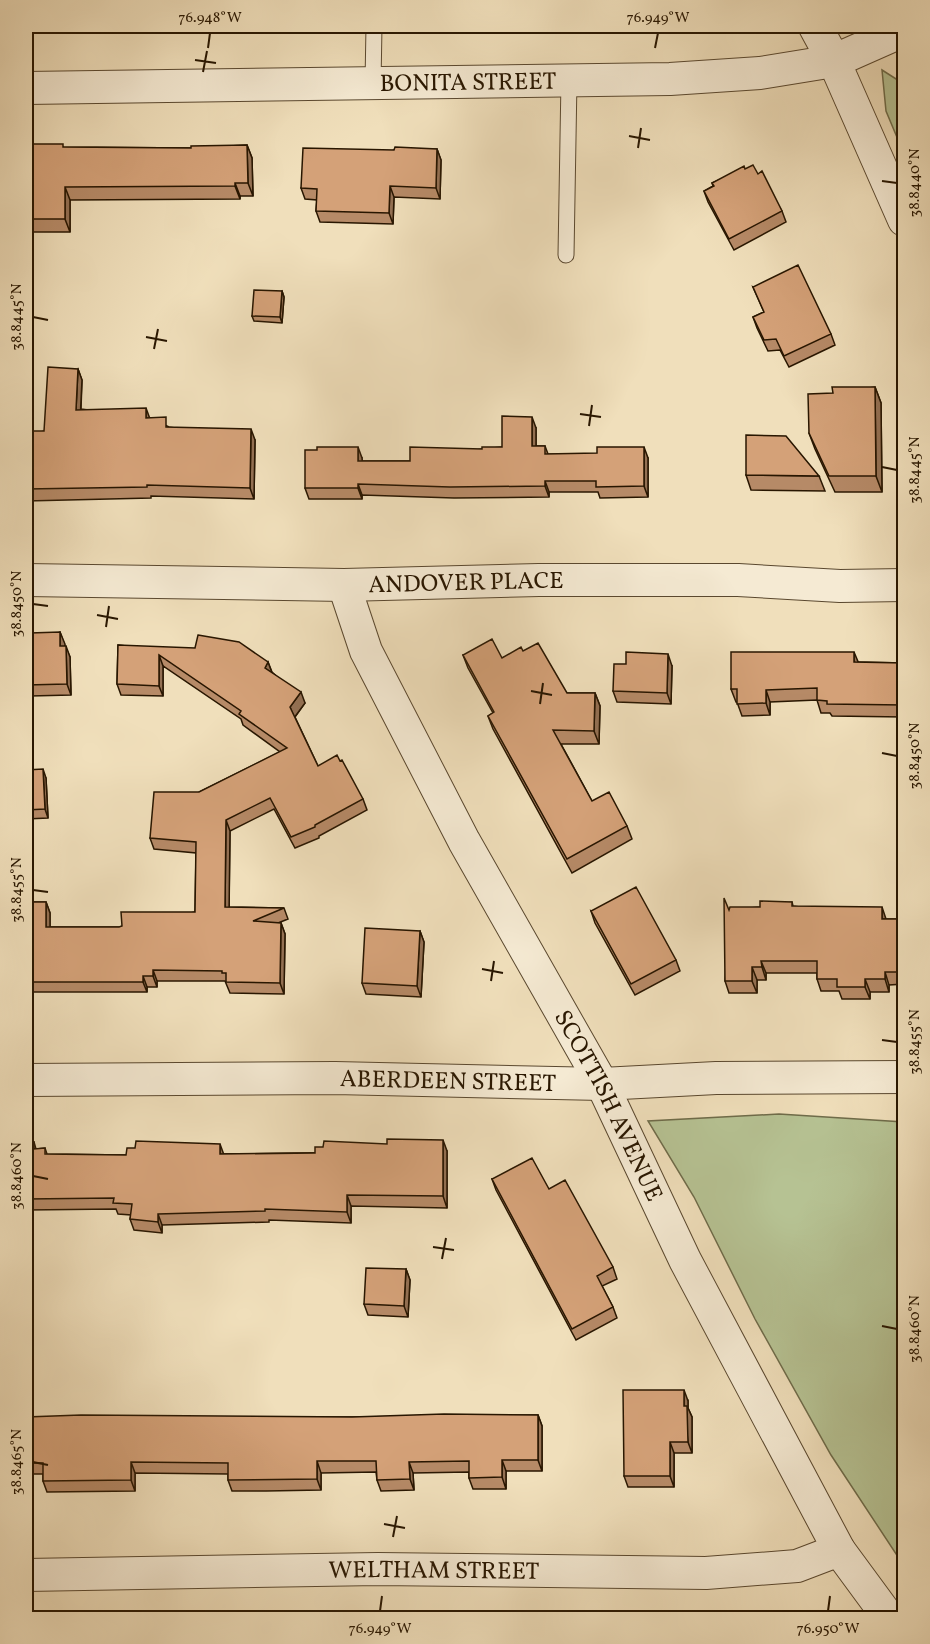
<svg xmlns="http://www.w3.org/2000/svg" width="930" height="1644" font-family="Vollkorn,serif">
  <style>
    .green { fill: #b6c293; stroke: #6f6c4a; stroke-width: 1.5 }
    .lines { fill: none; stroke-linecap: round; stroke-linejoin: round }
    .service-casing { stroke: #5a482f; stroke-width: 17 }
    .minor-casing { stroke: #5a482f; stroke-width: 34 }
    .tertiary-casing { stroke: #5a482f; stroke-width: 35 }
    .service { stroke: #f5ead3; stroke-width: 15 }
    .minor { stroke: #f5ead3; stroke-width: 32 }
    .tertiary { stroke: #f5ead3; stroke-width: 33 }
    .wall { fill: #b68a67; stroke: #281600; stroke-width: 1.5 }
    .shaded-wall { fill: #947154; stroke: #281600; stroke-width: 1.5 }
    .building { fill: #d4a178; stroke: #281600; stroke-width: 1.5 }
    .ticks { fill: none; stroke: #281600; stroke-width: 2 }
    .labels { text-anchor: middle; stroke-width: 6; stroke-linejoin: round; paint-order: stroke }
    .street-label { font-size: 24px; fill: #281600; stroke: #f5ead3 }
    .neatline { fill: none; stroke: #281600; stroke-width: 2 }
    .ticks-label { font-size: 15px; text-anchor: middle; fill: #281600 }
  </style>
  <rect width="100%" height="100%" fill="#f0dfbb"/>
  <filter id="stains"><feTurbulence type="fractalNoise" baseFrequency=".00333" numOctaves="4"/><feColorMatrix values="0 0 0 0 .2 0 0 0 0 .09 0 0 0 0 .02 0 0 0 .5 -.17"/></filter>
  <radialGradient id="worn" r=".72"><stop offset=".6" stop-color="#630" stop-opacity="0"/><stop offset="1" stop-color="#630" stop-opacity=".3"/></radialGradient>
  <path class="green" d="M882 70 904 84V154L886 111Z
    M779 1114 904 1122V1566L831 1455 755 1319 694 1197 648 1121Z"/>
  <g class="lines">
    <defs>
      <path id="service" d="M373 83 374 26
        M566 255 569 80"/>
      <g id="minor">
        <path id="s1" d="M26 88 670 79 760 73 834 61 904 220"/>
        <path id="s2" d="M26 580 344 585 539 580H738L840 586 904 585"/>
        <path id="s3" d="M344 585 366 651 464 841 602 1084 685 1260 839 1550 889 1618"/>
        <path id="s4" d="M26 1080 335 1078 602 1084 716 1078 904 1077"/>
        <path id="s5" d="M26 1575 378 1569 706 1573 797 1566 839 1550"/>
      </g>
      <path id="tertiary" d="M815 26 834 61 904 30"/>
    </defs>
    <use href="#service" class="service-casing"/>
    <use href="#minor" class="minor-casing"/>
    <use href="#tertiary" class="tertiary-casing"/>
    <use href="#service" class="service"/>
    <use href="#minor" class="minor"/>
    <use href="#tertiary" class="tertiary"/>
  </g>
  <path class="wall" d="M26 144 64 147 191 148 247 145 252 158 253 196H240V199L70 200V232H32V277L26 278Z
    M437 149 441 160 440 199 394 197 393 224 320 222 316 211 317 200 305 199 301 188 394 150Z
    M745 169 758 174 782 211 786 222 734 250 708 202 704 191 713 186 712 183Z
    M753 287 831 334 835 345 789 367 780 350 768 351 757 328 753 317 764 312Z
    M282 291 284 297 282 323 254 321 252 316Z
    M78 369 82 380 81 409 150 418 169 427 255 440 254 499 151 496V498L26 501V436L44 431Z
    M875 387 881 403 882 492H835L815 449 809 433 833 393Z
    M536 428V446H545L548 454 648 458V497L600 498 598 492H549V497L454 498 362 495V499H309L305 488 362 458V461H410L482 449 502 447Z
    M746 475 819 476 825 491 751 490Z
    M60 632 65 646 70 657 71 695 30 696 26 685 31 646Z
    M118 645 268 662 272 672 305 703 295 717 318 766 363 799 367 810 319 836V838L295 848 274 809 230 831 229 907 284 908 288 919 278 923H281L285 934 284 994 230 993 225 981H157V987H147V992H30L26 982V902H46L50 913V927H119L195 912 196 853 154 849 150 838 199 792 280 752 243 725 241 719 163 666V696L121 695 117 684Z
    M523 651 567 693H595L600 706 599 744H561L592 801 627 826 632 839 572 873 493 729 488 716 493 713 468 668 463 655 502 658Z
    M858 662 904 663V717L832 716 830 713H821L817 700 770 702V715L742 716 737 702H736L731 689Z
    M672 666 671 704 617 702 613 691Z
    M26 770 46 778 48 818 26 819Z
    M792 902 793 906 886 919H904V984L889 985V992H870V999H842L839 991H821L817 979V973H766V980H757V993H729L725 981 729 910 760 907Z
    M591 911 676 960 680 971 635 995 595 923Z
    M420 931 424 942 421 997 366 994 362 983Z
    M26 1142H34L36 1149 45 1148 47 1154 126 1155 447 1151V1208L351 1206V1223L269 1220V1222L162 1225V1233L134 1230 130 1219 131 1215 118 1214 116 1209 26 1210Z
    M492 1179 549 1189 613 1267 617 1279 602 1286 613 1307 617 1318 576 1340 496 1190Z
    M406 1269 410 1280 408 1317 368 1315 364 1304Z
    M688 1401V1408L692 1417V1453H674V1487H628L624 1476Z
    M538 1415 542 1426V1471H506V1489H473L469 1478V1472L413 1473 414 1490 381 1491 377 1480 376 1472 321 1473V1490L266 1491H232L228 1480V1474L135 1473V1491L47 1492 43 1481V1474H26V1417H352Z"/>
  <path class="shaded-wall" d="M247 145 252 158 253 196 248 183Z
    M437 149 441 160 440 199 436 188Z
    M235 183 240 196V199L235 186Z
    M390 186 394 197 393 224 389 213Z
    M65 187 70 200V232L65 219Z
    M27 219 32 232V277L28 264Z
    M282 291 284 297 282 323 280 317Z
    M78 369 82 380 80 421 76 410Z
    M875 387 881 403 882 492 876 476Z
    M146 408 150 419 146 418Z
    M532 417 536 428V457L532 446Z
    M251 429 255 440 254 499 250 488Z
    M358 447 362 458 363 472 358 461Z
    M644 447 648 458V497L644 486Z
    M545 481 549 492V497L545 486Z
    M358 484 362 495V499L358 488Z
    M60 632 65 644 64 657 60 646Z
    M66 646 70 657 71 695 67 684Z
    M854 652 859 664 854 662Z
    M668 654 672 666 671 704 667 693Z
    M159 655 163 666V696L159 686Z
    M268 662 272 673 265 668Z
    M766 690 770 702V715L766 703Z
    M301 692 305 703 294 718 290 707Z
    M595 693 600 706 599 744 594 731Z
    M43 769 46 778 48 818 45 809Z
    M226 820 230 831 229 918 225 907Z
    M46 902 50 913V938L46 927Z
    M882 907 886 919H882Z
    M281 923 285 934 284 994 280 983Z
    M420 931 424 942 421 997 417 986Z
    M761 961 766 973V980L762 967Z
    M752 967 757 980V993L752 981Z
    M153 970 157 981V987L153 976Z
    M885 972 889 985V992L885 979Z
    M143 976 147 987V992L143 982Z
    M865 979 870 992V999L865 987Z
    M443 1140 447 1151V1208L443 1196Z
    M220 1144 224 1155 220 1154Z
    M347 1195 351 1206V1223L347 1212Z
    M158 1214 162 1225V1233L158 1222Z
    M406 1269 410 1280 408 1317 404 1306Z
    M684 1390 688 1401V1408L692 1417V1453L688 1442 684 1406Z
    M538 1415 542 1426V1471L538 1460Z
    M670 1442 674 1453V1487L670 1476Z
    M502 1460 506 1471V1489L502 1477Z
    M317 1461 321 1473V1490L317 1479Z
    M131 1462 135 1473V1491L131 1480Z
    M409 1462 413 1473 414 1490 410 1479Z"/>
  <path class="building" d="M26 144H63V147L191 148V146L247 145 248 183H235V186L65 187V219H27L28 264 26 265Z
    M395 147 437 149 436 188 390 186 389 213 316 211 317 189 301 188 303 148 394 150Z
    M753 165 758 174 762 171 782 211 729 239 704 191 714 186 712 183 744 166 745 169Z
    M798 265 831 334 784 356 776 339 764 340 753 317 764 312 753 287Z
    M254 290 282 291 280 317 252 316Z
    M48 367 78 369 76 410 146 408V418L166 417V427L251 429 250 488 147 485V487L26 489V436L32 431H44Z
    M832 387H875L876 476H829L809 433 808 394 833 393Z
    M502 416 532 417V446H545V454L597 453V447H644V486L596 487V481H545V486L450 487 358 484V488H305V450H317V447H358V461H410V447L482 449V447H502Z
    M746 435 786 436 819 476 746 475Z
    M60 632V646H66L67 684 26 685V646H31L30 633Z
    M198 635 239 642 268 662 265 668 301 692 290 707 318 766 337 755 340 761 342 760 363 799 315 825V827L291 837 270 798 226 820 225 907 284 908 253 921 281 923 280 983 226 982V973H222V971L153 970V976H143V982H26V902H46V927H119L122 926 121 912H195L196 842 150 838 154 792H199L287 748 239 714 241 711 159 655V686L117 684 118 645 195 648Z
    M492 639 502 658 521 647 523 651 538 643 567 693H595L594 731 553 730 592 801 609 792 627 826 567 859 488 716 494 712 463 655Z
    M626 652 668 654 667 693 613 691 614 664H626Z
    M731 652H854V662L904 663V705L827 704V701L817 700V688L766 690V703L737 704V689H731Z
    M43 769 45 809 26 810V770Z
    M636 887 676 960 631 984 591 911Z
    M724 898 729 910 730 907H760V901L792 902V906L882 907V919H904V972H885V979H865V987H837V979H817V961H761L762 967H752V981H725Z
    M365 928 420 931 417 986 362 983Z
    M387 1139 443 1140V1196L347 1195V1212L265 1209V1211L158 1214V1222L130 1219 132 1204 113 1203 114 1198 26 1199V1142H34V1149L45 1148V1154L126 1155 127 1148H135L136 1141 220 1144V1154L315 1153V1147H323L324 1141 387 1144Z
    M532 1158 549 1189 565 1180 613 1267 597 1276 613 1307 572 1329 492 1179Z
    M366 1268 406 1269 404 1306 364 1304Z
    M623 1390H684V1406H687L688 1442H670V1476H624Z
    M444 1414 538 1415V1460H502V1477L469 1478V1461L409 1462 410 1479 377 1480 376 1461H317V1479L228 1480V1463L131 1462V1480L43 1481V1463H26V1417L81 1415 352 1417Z"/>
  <path class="ticks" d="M208 48 210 33M655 48 658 33M195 60 216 63M203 72 207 51M629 136 650 140M638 148 641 128M882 181 897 183M33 317 48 320M146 337 167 341M154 349 158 329M580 414 601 417M589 426 592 405M882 467 897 470M33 604 48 606M97 615 118 619M106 627 109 606M531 691 552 695M540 704 543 683M882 753 897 756M33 890 48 892M482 969 503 973M491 981 494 961M882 1040 897 1042M33 1176 48 1179M433 1247 454 1250M442 1259 446 1238M882 1326 897 1329M33 1462 48 1465M384 1524 405 1528M393 1537 397 1516M380 1611 382 1596M828 1611 830 1596"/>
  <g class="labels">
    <g class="street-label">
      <text dy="8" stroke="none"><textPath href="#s1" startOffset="442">BONITA STREET</textPath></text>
      <text dy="8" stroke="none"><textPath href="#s2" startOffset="440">ANDOVER PLACE</textPath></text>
      <text dy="8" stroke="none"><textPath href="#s4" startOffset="422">ABERDEEN STREET</textPath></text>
      <text dy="8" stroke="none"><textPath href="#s3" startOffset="585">SCOTTISH AVENUE</textPath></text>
      <text dy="8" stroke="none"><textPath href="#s5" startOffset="408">WELTHAM STREET</textPath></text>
    </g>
  </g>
  <rect width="930" height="1644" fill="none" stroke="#f0dfbb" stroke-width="66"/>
  <rect x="33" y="33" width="864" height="1578" class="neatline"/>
  <g class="ticks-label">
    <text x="210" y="22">76.948°W</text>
    <text x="658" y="22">76.949°W</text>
    <text transform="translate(914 183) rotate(-90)" y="5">38.8440°N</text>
    <text transform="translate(16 317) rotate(-90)" y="5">38.8445°N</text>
    <text transform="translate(914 470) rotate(-90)" y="5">38.8445°N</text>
    <text transform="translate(16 604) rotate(-90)" y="5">38.8450°N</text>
    <text transform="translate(914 756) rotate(-90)" y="5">38.8450°N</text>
    <text transform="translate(16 890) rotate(-90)" y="5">38.8455°N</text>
    <text transform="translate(914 1042) rotate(-90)" y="5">38.8455°N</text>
    <text transform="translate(16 1176) rotate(-90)" y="5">38.8460°N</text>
    <text transform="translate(914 1329) rotate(-90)" y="5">38.8460°N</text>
    <text transform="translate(16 1462) rotate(-90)" y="5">38.8465°N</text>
    <text x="380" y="1633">76.949°W</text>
    <text x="828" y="1633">76.950°W</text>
  </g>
  <rect width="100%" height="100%" filter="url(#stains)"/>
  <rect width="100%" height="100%" fill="url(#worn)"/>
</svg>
